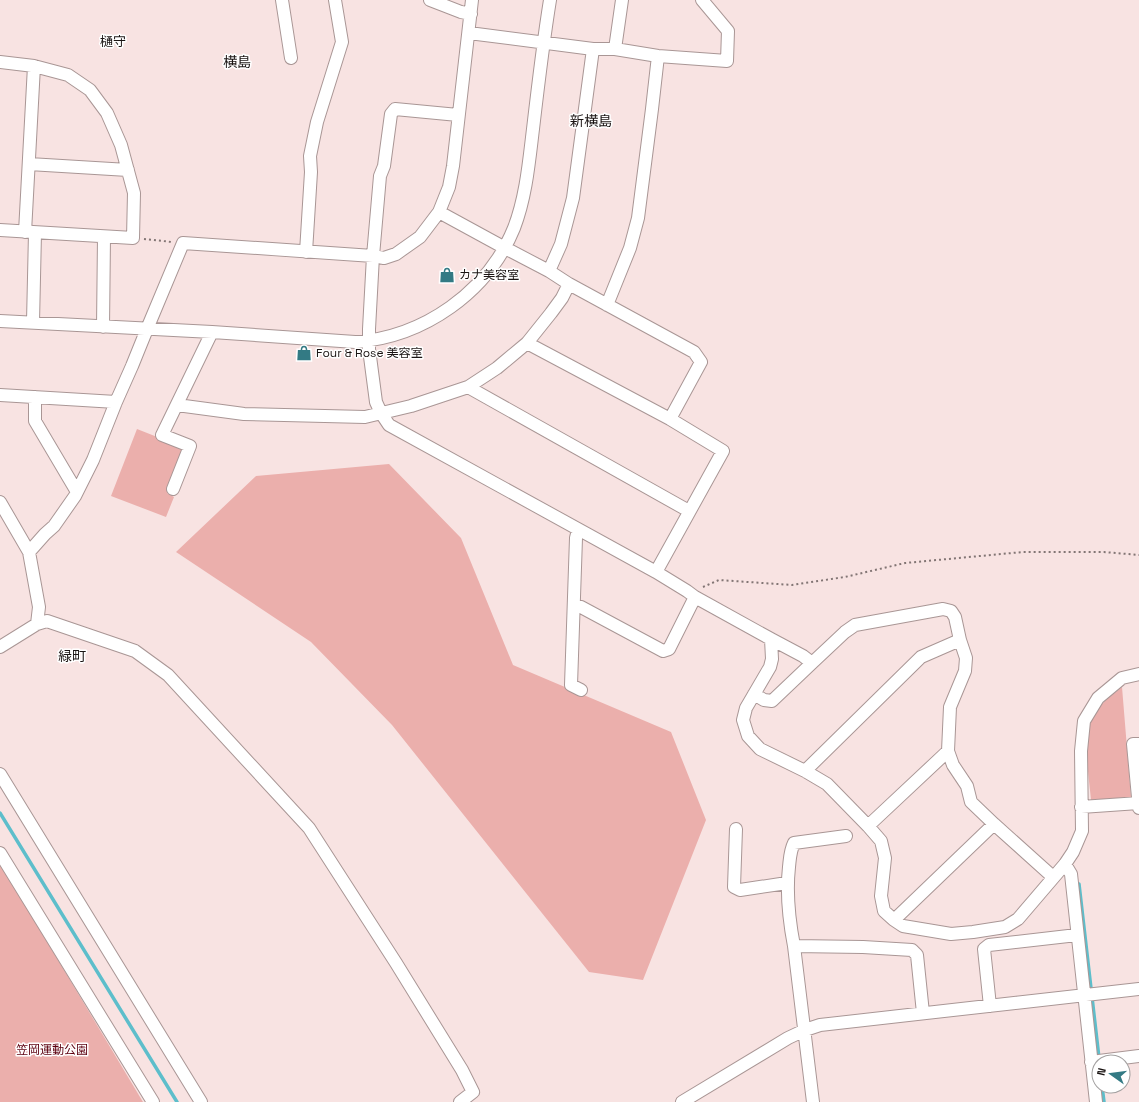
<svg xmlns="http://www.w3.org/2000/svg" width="1139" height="1102" font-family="'Space Grotesk','Noto Sans JP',sans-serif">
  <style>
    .green { fill: #ebafac }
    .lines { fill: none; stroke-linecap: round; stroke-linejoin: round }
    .stream { stroke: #5dbecb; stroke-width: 3.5 }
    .minor-casing { stroke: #a99695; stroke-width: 14 }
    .path { stroke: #827574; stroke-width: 2; stroke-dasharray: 2 3; stroke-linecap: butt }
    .minor { stroke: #fff; stroke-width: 12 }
    .labels { text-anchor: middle; stroke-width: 3; stroke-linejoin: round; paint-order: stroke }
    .poi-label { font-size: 12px; fill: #1a1413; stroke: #fff; text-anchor: start }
    .park-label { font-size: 12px; fill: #5c000f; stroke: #fff }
    .neighbourhood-label { font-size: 13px; fill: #1a1413; stroke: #fff }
    .quarter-label { font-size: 14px; fill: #1a1413; stroke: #fff }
  </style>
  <rect width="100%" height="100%" fill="#f8e3e2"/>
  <path class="green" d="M137 429 185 448 167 493 174 497 166 517 111 496Z
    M389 464 461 538 513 665 671 732 706 820 643 980 589 972 392 725 311 642 176 552 256 476Z
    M1122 687 1131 797 1091 800C1089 776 1082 740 1092 718 1098 705 1111 696 1122 687Z
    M0 863 143 1102H0Z"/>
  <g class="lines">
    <path class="stream" d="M0 813 177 1102
      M1079 884 1099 1058
      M1102 1086 1104 1102"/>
    <defs>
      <path id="minor" d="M282 0 291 58
        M430 0 461 12 471 14
        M469 33 593 49H615L658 56 727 61 728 31 702 0
        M615 49 622 0
        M0 62 34 66 68 75 90 90 107 113 121 145 134 193 133 238 0 230
        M458 115 395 109 391 114 384 166 380 176 373 256 369 329V349L376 402 381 413 389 425 656 572 687 591 695 597 771 639 772 659 770 667 746 708 743 720 748 736 760 749 805 771 827 784 868 826 881 841 885 858 881 896 884 911 894 920 903 926 951 934 973 932 1005 927 1018 919 1065 864 1073 852 1082 831 1081 751 1084 721 1098 698 1122 678 1139 674
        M29 164 128 170
        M439 212 505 248 549 271 569 284 694 352 701 362 670 419
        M25 232 34 66
        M306 252 311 172 310 156 317 122 342 42 335 0
        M549 271 561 244 573 198 593 49
        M607 305 630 248 638 218 652 109 658 56
        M0 321 212 332 355 342C424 337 488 292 514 228 526 197 529 162 533 129 538 86 543 43 550 0
        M33 322 35 233
        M103 327 104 237
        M527 343 670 419 723 451 656 572
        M468 387 689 511
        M0 395 116 402
        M35 397V421L77 492
        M177 405 244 414 365 417 411 406 468 387 497 368 527 343 551 313 562 298 569 284
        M173 489 190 446 162 435 212 332
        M0 502 29 552 39 607 37 624
        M578 530 576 538 571 685 581 690
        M29 552 45 534 54 526 75 496 93 460 116 402 132 366 147 329 183 243 373 256 384 258 396 254 420 237 439 212 449 187 453 166 472 0
        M574 606 581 607 663 651 669 649 695 597
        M771 639 803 656 812 663 845 632 855 625 943 609 951 611 955 617 960 640 966 658 965 671 950 707 948 751 953 765 967 786 971 802 994 824 1053 877
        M0 647 37 624 47 621 135 651 168 675 309 828 396 963 462 1070 473 1092 460 1102
        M754 694 764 700 772 701 812 663
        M1139 744H1133L1139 808
        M805 771 921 657 960 640
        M0 774 201 1102
        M1081 807 1139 803
        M868 826 948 751
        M736 829 734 887 740 890 787 883
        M0 853 153 1102
        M1065 864 1071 874 1096 1102
        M894 920 994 824
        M794 946 863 947 912 950 917 955 923 1013
        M990 1006 984 949 989 945 1077 935
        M1091 1062 1139 1056
        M682 1102 788 1038 805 1030 820 1025 1139 989
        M813 1102 794 946C789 920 786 894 789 867 790 858 790 851 794 843L846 836"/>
    </defs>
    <use href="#minor" class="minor-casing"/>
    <path class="path" d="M144 239 172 242
      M703 587 719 580 792 585 845 577 905 563 1023 552H1104L1139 555"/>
    <use href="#minor" class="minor"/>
  </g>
  <defs>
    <symbol id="shop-bare" viewBox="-9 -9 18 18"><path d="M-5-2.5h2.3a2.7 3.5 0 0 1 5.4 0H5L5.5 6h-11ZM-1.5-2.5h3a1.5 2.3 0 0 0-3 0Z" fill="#337a84" stroke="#fff" stroke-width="2.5" paint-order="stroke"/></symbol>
  </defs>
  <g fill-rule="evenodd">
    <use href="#shop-bare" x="436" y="264" width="22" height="22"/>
    <use href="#shop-bare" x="293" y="342" width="22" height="22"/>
  </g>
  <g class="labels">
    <g class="poi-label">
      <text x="459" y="279">カナ美容室</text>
      <text x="316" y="357">Four &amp; Rose 美容室</text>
    </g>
    <g class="park-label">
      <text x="52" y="1054">笠岡運動公園</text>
    </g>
    <g class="neighbourhood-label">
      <text x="113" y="46">樋守</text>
    </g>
    <g class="quarter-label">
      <text x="237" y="67">横島</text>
      <text x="591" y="126">新横島</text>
      <text x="72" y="661">緑町</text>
    </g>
  </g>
  <g transform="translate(1111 1074) rotate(284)"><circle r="19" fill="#ffffff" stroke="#a3a1a1"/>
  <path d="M0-3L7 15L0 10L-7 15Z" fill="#337a84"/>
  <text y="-6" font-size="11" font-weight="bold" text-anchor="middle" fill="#1a1413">N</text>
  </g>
</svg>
